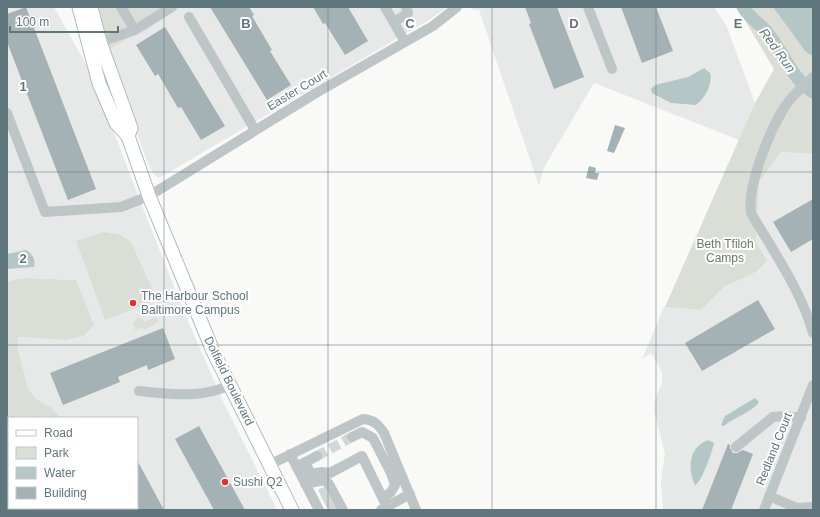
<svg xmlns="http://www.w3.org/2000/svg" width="820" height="517" font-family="Arial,sans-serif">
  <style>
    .built { fill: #e7e9e8 }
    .green { fill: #dbded6 }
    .water { fill: #b5c6c7 }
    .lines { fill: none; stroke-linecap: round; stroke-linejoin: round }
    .river { stroke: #b5c6c7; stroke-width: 13 }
    .building { fill: #a4b2b5 }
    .minor-tunnel { stroke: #d2d8d8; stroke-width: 10; stroke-dasharray: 10 5; stroke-linecap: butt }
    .major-casing { stroke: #b1b9bc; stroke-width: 15 }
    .minor { stroke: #bdc5c7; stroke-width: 10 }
    .major { stroke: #fff; stroke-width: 13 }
    .grid { fill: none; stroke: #5f767c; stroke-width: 1; stroke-opacity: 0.55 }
    .poi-dot { fill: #e42f2c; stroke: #fff; stroke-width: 1.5 }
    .labels { text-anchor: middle; stroke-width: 4; stroke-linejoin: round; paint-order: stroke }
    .street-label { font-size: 12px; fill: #5f767c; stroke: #fff }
    .park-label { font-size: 12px; fill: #6c7a63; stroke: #fff }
    .poi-label { font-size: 12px; fill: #5f767c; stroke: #fff; text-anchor: start }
    .water-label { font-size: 13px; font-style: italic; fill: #5f7a7c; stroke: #fff }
    .grid-label { font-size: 13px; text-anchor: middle; font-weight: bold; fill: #5f767c; stroke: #fff; stroke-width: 4; stroke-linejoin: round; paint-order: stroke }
  </style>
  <rect width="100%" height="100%" fill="#f9f9f7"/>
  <path class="built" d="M7 7H54L92 75 144 211 187 319 223 401 277 510H100L99 508H137V418H61L51 407 36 399 28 388 18 349V337L65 340 76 280 25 278 7 281Z
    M180 7H447L429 20 159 178 153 174 146 158 107 51Z
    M473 7H714L727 27 755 103 739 140 594 83 553 152 543 170 539 186 479 10H471Z
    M781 152 813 154V510H663L661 480 665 454 654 411 655 399 662 383V372L651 353 642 359 664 307 701 310 724 287 756 272V242L759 182Z"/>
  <path class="green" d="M99 7H180L107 51Z
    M737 7H813V154L781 152 759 182 756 242 767 261 756 272 724 287 701 310 665 307 755 103 774 69Z
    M103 232 121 235 131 242 157 300 105 320 76 241Z
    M25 278 76 280 94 325 84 336 65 340 18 337V349L28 388 36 399 51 407 61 418H9V508H99L100 510H7V281Z
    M139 317 145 322 155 317 159 321 146 329 141 328 135 330 133 323Z"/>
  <path class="water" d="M773 7H813V56L806 52Z
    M704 68 710 73C713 84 705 98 696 105L671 103 652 93 651 89 655 85 688 77Z
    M26 250C32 253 36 260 34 267L7 269V254Z
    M755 398 759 402C754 411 733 418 724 426L721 425 725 416Z
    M708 440 714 443C712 452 702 482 695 485 687 468 689 447 708 440Z"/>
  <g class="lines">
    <path class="river" d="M743 7C750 19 761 24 769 35 783 53 793 80 813 92"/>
  </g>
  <path class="building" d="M26 7 96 189 68 200 7 42V14Z
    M210 7H249L254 15 252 16 272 50 270 51 291 85 267 100Z
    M313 7H348L368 41 345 55 325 23 323 24Z
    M525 7H557L584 77 554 89 529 24 531 23Z
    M621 7H656L673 51 642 63Z
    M165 27 225 126 201 140 181 107 178 108 158 74 155 76 136 45Z
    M615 125 625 128 614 153 607 151Z
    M589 166 596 168 595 173H599L597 180 586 178Z
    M813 199V239L791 252 773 222Z
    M758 300 775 329 702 371 685 343Z
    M163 328 175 359 148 370 147 365 118 377 120 382 63 405 50 373Z
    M199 426 245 510H214L175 439Z
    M728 444 730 445V448L733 453H737L743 450 753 454 731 510H702Z
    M137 460 164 510H137Z"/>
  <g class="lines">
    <path class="minor-tunnel" d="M317 456 352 437
      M320 494 327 491
      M324 502 331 498
      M327 508 335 504"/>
    <defs>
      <path id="major" d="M79 7 99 83 116 123 128 136 149 196 213 351 292 510
        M91 7 100 42 131 128 128 136"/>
    </defs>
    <use href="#major" class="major-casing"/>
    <path class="minor" d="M121 7 135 30
      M385 7 405 42
      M588 7 612 69
      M189 17 255 130
      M394 22 408 13 406 7
      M100 42 135 30 172 7
      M813 77C803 86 791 96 784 108 769 132 747 186 751 213 773 251 801 290 813 333
      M7 113 45 212 121 207 149 196 316 93 433 26 457 7
      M139 391C170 394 201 399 230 385
      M362 432 373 438 391 473 395 485 391 492 383 498
      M352 437 362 432
      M736 447 773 417 785 416 801 418
      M290 454 319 510
      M305 462 311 474 322 472 330 473 362 456 387 507
      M269 465 363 419C374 420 378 424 384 433L416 510
      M300 465 317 456
      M305 484 324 480 329 484 343 510
      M769 496 797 508 813 507
      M381 510 410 494
      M764 510 813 385"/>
    <use href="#major" class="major"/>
  </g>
  <path class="grid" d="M164 7V510M328 7V510M492 7V510M656 7V510M7 172H813M7 345H813"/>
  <g class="poi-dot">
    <circle cx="133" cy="303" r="4"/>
    <circle cx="225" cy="482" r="4"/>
  </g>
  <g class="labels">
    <g class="street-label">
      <text transform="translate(297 90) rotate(-31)" y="4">Easter Court</text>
      <text transform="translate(229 381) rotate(64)" y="4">Dolfield Boulevard</text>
      <text transform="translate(774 449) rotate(-68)" y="4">Redland Court</text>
    </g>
    <g class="park-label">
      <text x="725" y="248">Beth Tfiloh<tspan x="725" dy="14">Camps</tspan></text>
    </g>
    <g class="poi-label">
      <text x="141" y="300">The Harbour School<tspan x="141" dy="14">Baltimore Campus</tspan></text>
      <text x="233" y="486">Sushi Q2</text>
    </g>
    <g class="water-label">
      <text transform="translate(778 50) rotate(54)" y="5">Red Run</text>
    </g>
  </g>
  <g class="grid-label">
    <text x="246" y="28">B</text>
    <text x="410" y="28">C</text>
    <text x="574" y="28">D</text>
    <text x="738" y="28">E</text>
    <text x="23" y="91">1</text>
    <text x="23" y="263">2</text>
  </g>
  <rect width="820" height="517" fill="none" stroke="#5f767c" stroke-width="16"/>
  <rect x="8" y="417" width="130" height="92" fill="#ffffff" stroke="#bfc8cb"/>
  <rect x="16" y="430" width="20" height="6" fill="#ffffff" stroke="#bfc8cb"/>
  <text x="44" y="437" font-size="12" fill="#5f767c">Road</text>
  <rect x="16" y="447" width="20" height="12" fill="#dbded6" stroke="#bfc8cb"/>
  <text x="44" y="457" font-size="12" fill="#5f767c">Park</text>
  <rect x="16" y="467" width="20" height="12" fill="#b5c6c7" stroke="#bfc8cb"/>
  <text x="44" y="477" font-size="12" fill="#5f767c">Water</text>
  <rect x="16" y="487" width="20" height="12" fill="#a4b2b5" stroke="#bfc8cb"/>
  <text x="44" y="497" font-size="12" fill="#5f767c">Building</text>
  <path d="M10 26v6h108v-6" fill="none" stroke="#5f767c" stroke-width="2"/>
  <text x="16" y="26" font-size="12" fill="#5f767c" stroke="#ffffff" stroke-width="3" paint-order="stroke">100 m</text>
</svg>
